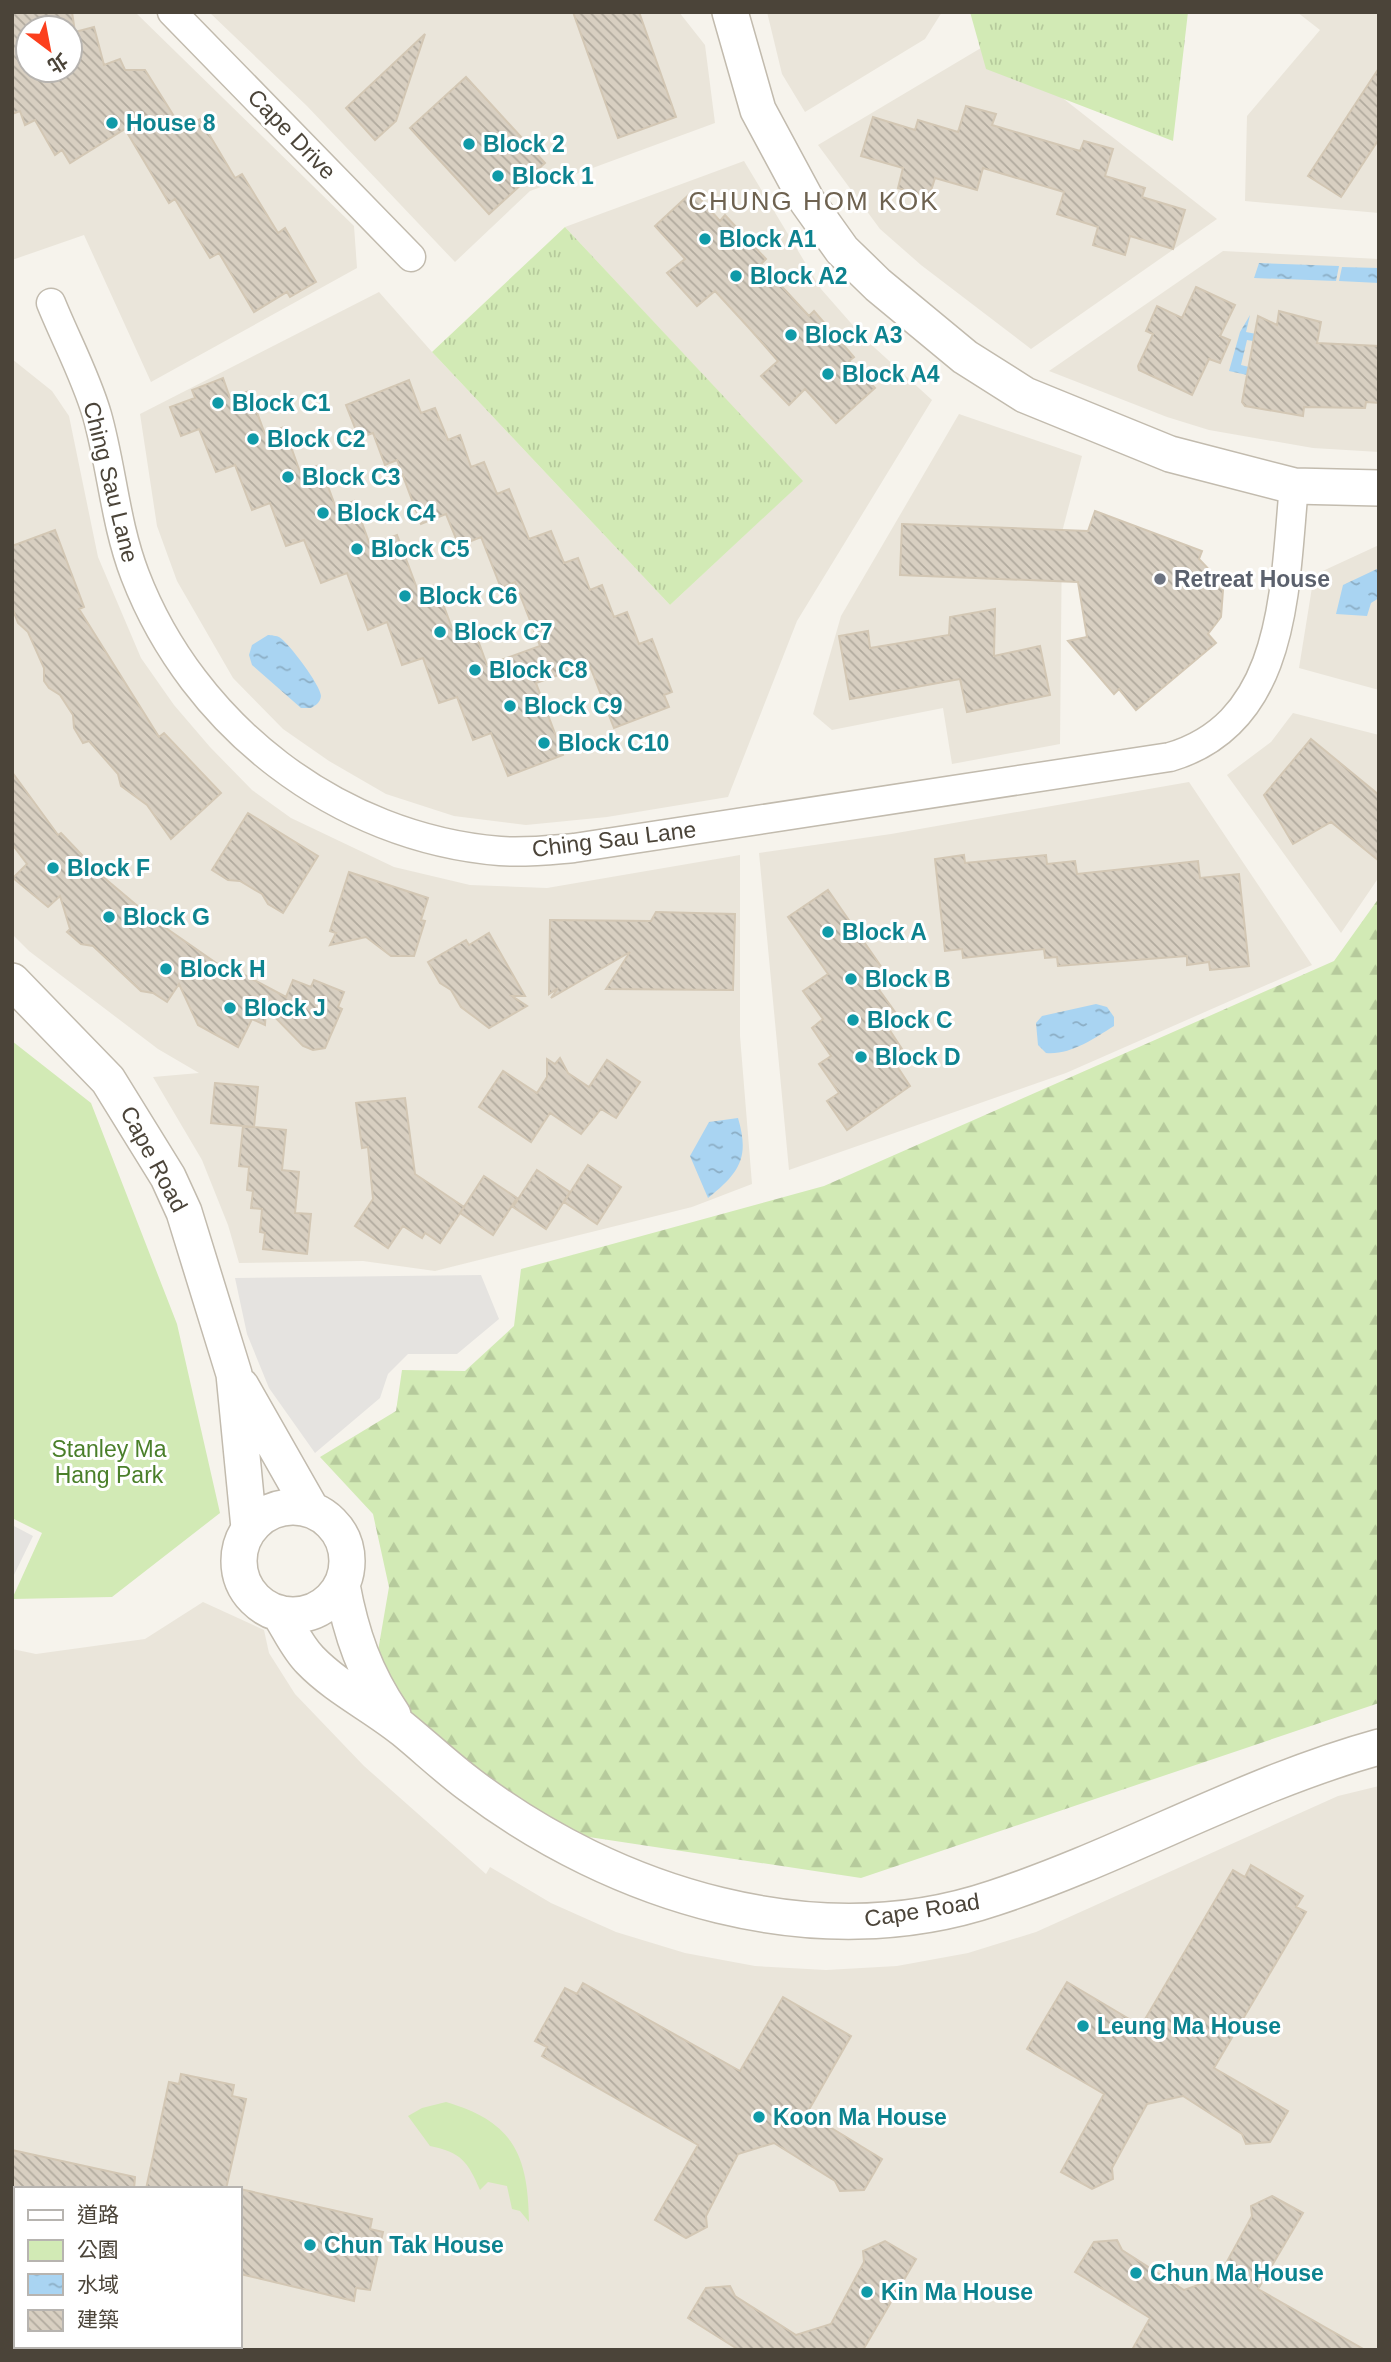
<svg xmlns="http://www.w3.org/2000/svg" width="1391" height="2362" font-family="Helvetica,'Noto Sans TC',sans-serif">
  <style>
    .residential { fill: #eae5da; fill-rule: evenodd }
    .grass { fill: url(#grass-tufts) }
    .forest { fill: url(#forest-firs) }
    .park { fill: #d2eab5 }
    .parking { fill: #e5e3e0 }
    .water { fill: url(#water-ripples) }
    .building { fill: url(#building-back-hatch); stroke: #d3c7b4; stroke-width: 2; fill-rule: evenodd }
    .lines { fill: none; stroke-linecap: round; stroke-linejoin: round }
    .minor-casing { stroke: #c2bbae; stroke-width: 31 }
    .tertiary-casing { stroke: #c2bbae; stroke-width: 38 }
    .minor { stroke: #fff; stroke-width: 28 }
    .tertiary { stroke: #fff; stroke-width: 35 }
    .culture-dot { fill: #0f9aa8; stroke: #fff; stroke-width: 2.5 }
    .worship-dot { fill: #6b7280; stroke: #fff; stroke-width: 2.5 }
    .labels { text-anchor: middle; stroke-width: 6; stroke-linejoin: round; paint-order: stroke }
    .culture-label { font-size: 23px; font-weight: bold; fill: #0d838f; stroke: #fff; text-anchor: start }
    .street-label { font-size: 23px; fill: #4b4439; stroke: #fff }
    .worship-label { font-size: 23px; font-weight: bold; fill: #5b616d; stroke: #fff; text-anchor: start }
    .park-label { font-size: 23px; fill: #4a7f2a; stroke: #fff }
    .quarter-label { font-size: 26px; letter-spacing: 2px; fill: #6e6250; stroke: #fff }
  </style>
  <defs>
    <pattern id="grass-tufts" width="24" height="20" patternUnits="userSpaceOnUse" patternTransform="scale(1.75)"><rect width="24" height="20" fill="#d2eab5"/><path d="M3 7l-1-3M5 7V3M7 7l1-3M15 17l-1-3M17 17v-4M19 17l1-3" fill="none" stroke="#b6ca9c"/></pattern>
    <pattern id="forest-firs" width="22" height="20" patternUnits="userSpaceOnUse" patternTransform="scale(1.75)"><rect width="22" height="20" fill="#d2eab5"/><path d="M5 1l3.5 6h-7zM16 11l3.5 6h-7z" fill="#b6ca9c"/></pattern>
    <pattern id="water-ripples" width="26" height="14" patternUnits="userSpaceOnUse" patternTransform="scale(1.75)"><rect width="26" height="14" fill="#a9d4f2"/><path d="M2 4q2-2 4 0t4 0M15 11q2-2 4 0t4 0" fill="none" stroke="#8caec5"/></pattern>
    <pattern id="building-back-hatch" width="6" height="6" patternUnits="userSpaceOnUse" patternTransform="scale(1.75)"><rect width="6" height="6" fill="#d8cfc1"/><path d="M-1 5l2 2M0 0l6 6M5-1l2 2" fill="none" stroke="#b1aa9e"/></pattern>
  </defs>
  <rect width="100%" height="100%" fill="#f6f3ec"/>
  <path class="residential" d="M12 12H135L354 226 357 268 151 382 84 235 12 260ZM28 28H70V70H28Z
    M209 12H679L705 45 715 123 530 191 455 262 307 106Z
    M767 12H942L925 39 805 112 782 74Z
    M1297 12H1379V213L1245 201 1247 116 1320 30Z
    M991 42 1217 219 1031 349 921 265 880 229 818 145Z
    M744 161 821 289 864 338 932 400 797 621 728 797 607 817 526 825 454 816 386 794 329 761 283 729 233 678 177 581 157 526 140 414 379 292 432 352 670 605 802 481 565 227Z
    M1223 251 1379 259V452L1313 448 1209 430 1167 417 1049 371Z
    M12 359 52 391 69 416 98 557 141 658 174 705 210 747 252 790 291 818 394 867 470 885 547 888 740 855V1036L752 1184 692 1207 435 1271 363 1261 239 1263 228 1225 202 1160 153 1077 199 1073 158 1049 29 951 12 934Z
    M959 414 1082 456 1062 532 1060 744 952 764 943 708 832 730 813 714 841 616Z
    M1379 545V690L1299 668 1314 575Z
    M1293 713 1379 735V877L1341 933 1227 775 1271 742Z
    M1189 782 1312 965 1066 1073 789 1170 759 853 891 834Z
    M203 1602 264 1630 269 1653 295 1694 364 1766 486 1874 490 1867 551 1903 616 1932 685 1953 755 1966 826 1970 897 1966 968 1953 1036 1932 1338 1796 1379 1786V2350H12V1649L36 1654 145 1639ZM16 2189H240V2346H16Z"/>
  <path class="grass" d="M970 12H1188L1173 141 986 69Z
    M565 227 803 481 670 605 432 352Z"/>
  <path class="forest" d="M1379 898V1703L861 1878 569 1834 392 1707 378 1651 389 1587 373 1514 320 1457 396 1411 402 1370 465 1371 514 1326 521 1269 824 1186 1334 961Z"/>
  <path class="park" d="M12 1041 91 1103 177 1324 220 1513 112 1597 12 1599 42 1533 12 1518Z
    M446 2102C514 2122 528 2155 529 2222L520 2211 512 2209 507 2186 488 2182 480 2190C468 2162 461 2152 430 2146L408 2116 422 2108Z"/>
  <path class="parking" d="M481 1275 499 1319 457 1354H408L388 1374 380 1398 315 1453 269 1388 247 1334 235 1278Z
    M12 1525 33 1536 12 1579Z"/>
  <path class="water" d="M1259 263 1339 266 1336 281 1254 278Z
    M1342 267 1379 268V283L1339 281Z
    M1250 315 1246 332 1277 338 1276 345 1247 340 1241 365 1249 367 1247 375 1229 371 1240 332Z
    M1379 568V598L1371 603 1367 616 1336 614 1343 585Z
    M268 635C270 635 278 636 279 637 289 643 321 686 321 696 320 703 316 705 311 708H301L252 665 249 655 252 645Z
    M1096 1004 1107 1007 1114 1017V1026C1093 1039 1071 1055 1046 1053L1038 1045 1036 1023 1042 1016Z
    M738 1118C750 1158 739 1173 708 1198L690 1156 709 1122Z"/>
  <path class="building" d="M12 12H72L75 32 94 27 104 65 120 59 125 70H145L182 129 200 119 235 178 242 174 278 233 285 228 316 282 290 297 287 292 254 312 219 253 210 258 175 199 169 203 125 129 70 163 62 150 55 155 35 120 25 125 20 111 12 114ZM28 28H70V70H28Z
    M573 12H639L676 117 618 138Z
    M425 34 396 121 375 140 346 108Z
    M1379 68V139L1341 197 1308 176Z
    M466 77 545 163 489 214 410 128Z
    M966 106 996 114 992 125 1080 151 1084 141 1113 149 1105 176 1145 188 1142 197 1185 210 1173 249 1130 236 1125 255 1093 245 1098 227 1057 214 1064 192 983 168 977 190 935 178 929 197 898 188 903 168 861 156 873 117 915 130 918 120 958 132Z
    M693 191 720 221 725 215 766 259 761 264 809 316 814 311 854 357 849 361 875 388 836 423 805 389 789 405 761 376 778 361 749 328 715 291 697 306 667 273 685 259 655 226Z
    M1196 287 1235 305 1220 336 1230 340 1220 363 1209 359 1192 395 1139 370 1138 366 1153 334 1146 331 1157 306 1182 318Z
    M1279 311 1321 322 1317 343 1379 346V403L1366 402 1365 408 1304 407 1303 416 1245 406 1242 402 1258 316 1277 325Z
    M223 378 230 398 249 391 265 434 284 427 300 472 320 465 336 508 354 501 370 545 397 535 418 591 436 585 452 628 471 621 487 665 540 646 515 582 501 588 481 537 459 546 446 514 421 524 397 460 385 465 373 433 359 438 346 405 409 380 421 413 435 408 448 440 460 435 471 467 484 462 497 494 509 489 529 539 551 531 564 563 578 558 590 590 602 585 614 617 627 612 639 644 652 639 672 692 664 695 669 707 614 728 589 664 536 683 563 755 508 776 491 733 473 740 457 697 439 703 423 658 402 665 387 622 368 630 347 573 321 583 304 540 286 546 270 503 252 510 235 465 216 472 199 429 181 436 170 407 195 398 192 390Z
    M1095 511 1202 551 1199 559 1217 578 1223 590 1221 617 1208 634 1216 643 1136 710 1119 689 1114 694 1068 641 1087 637 1078 582 900 575 902 524 1088 531Z
    M55 530 84 607 79 609 159 737 164 733 221 793 171 839 147 805 121 786 118 774 89 741 83 743 74 728 73 715 60 695 49 688 44 681V668L28 632 18 623 12 607V546Z
    M995 609 994 656 1040 646 1050 695 967 712 960 679 850 699 839 636 868 631 870 648 949 635 950 617Z
    M1311 739 1379 795V861L1331 822 1293 844 1264 795Z
    M12 772 58 835 61 833 102 876 153 919 222 967 224 964 286 997 293 980 311 987 314 980 344 992 338 1007 342 1009 325 1048 313 1050 303 1046 266 1008 265 1025 252 1019 238 1047 198 1025 179 984 167 1002 153 993 141 991 93 946 81 944 67 932 70 929 60 896 48 907 13 878 27 864 12 844Z
    M248 813 318 856 283 913 268 904 262 894 250 887 240 881 228 880 212 870Z
    M964 855 965 863 1046 855 1047 864 1075 861 1077 874 1198 861 1200 878 1239 874 1249 966 1210 970 1209 962 1187 965V956L1058 966 1057 957 1045 958 1044 949 963 958 962 949 945 951 935 859Z
    M349 872 428 898 421 920 425 921 414 956H391L366 937 330 945 336 933 330 931Z
    M828 890 887 975 875 984 895 1012 883 1020 902 1049 891 1057 910 1086 847 1130 827 1101 839 1093 819 1064 831 1056 812 1028 823 1019 803 991 828 974 788 917Z
    M656 912 735 914 733 990 606 989 630 952 551 998 558 988 549 994 550 920 651 921Z
    M489 933 525 996H512L527 1006 489 1028 461 1007 451 990 440 983 428 962 466 940 469 945Z
    M560 1058 568 1073 589 1087 607 1060 640 1082 616 1118 601 1109 581 1134 550 1113 531 1142 479 1107 503 1071 537 1093 547 1077V1059L555 1064Z
    M215 1083 258 1087 254 1127 211 1123Z
    M405 1098 415 1174 464 1207 440 1243 425 1233 422 1238 403 1226 388 1248 355 1226 373 1199 368 1147 362 1148 356 1103Z
    M243 1126 286 1130 282 1170 299 1172 295 1213 311 1214 307 1254 263 1249 265 1233 260 1232 262 1209 251 1208 253 1191 247 1190 249 1167 239 1166Z
    M588 1165 621 1187 597 1224 564 1202Z
    M537 1170 570 1192 546 1229 513 1207Z
    M484 1176 517 1198 493 1235 460 1213Z
    M1251 1865 1303 1896 1296 1907 1306 1912 1214 2068 1288 2111 1270 2142 1246 2144 1242 2134 1183 2096 1147 2104 1112 2168 1113 2179 1092 2189 1061 2172 1104 2094 1027 2049 1067 1982 1141 2026 1233 1870 1245 1877Z
    M583 1983 740 2071 783 1997 851 2036 807 2113 882 2159 864 2190 840 2191 835 2181 774 2143 738 2154 706 2216 707 2227 686 2238 655 2220 698 2145 542 2056 547 2047 535 2041 565 1988 577 1994Z
    M181 2074 234 2085 232 2096 246 2099 226 2189H146L169 2082 179 2084Z
    M12 2150 135 2177 134 2189H12Z
    M240 2189 372 2219 370 2229 383 2232 370 2290 356 2288 354 2301 240 2274Z
    M1272 2196 1303 2213 1258 2289 1365 2350H1132L1150 2318 1075 2272 1094 2242 1117 2240 1122 2250 1184 2290 1218 2278 1252 2216 1251 2206Z
    M885 2241 916 2259 863 2350H739L688 2318 706 2288 730 2286 735 2296 796 2335 831 2324 864 2262 863 2251Z"/>
  <g class="lines">
    <defs>
      <path id="minor" d="M172 12 411 257
        M51 303C66 340 86 377 97 415 112 468 115 523 135 575 193 726 338 838 500 851 525 853 550 850 574 848L1170 757C1288 722 1284 586 1294 486"/>
      <path id="tertiary" d="M730 12 758 110 807 201 842 250 878 285 965 357 1025 395 1170 454 1294 486 1379 488
        M12 981 108 1080 168 1177 184 1212 234 1374 249 1528
        M241 1386 311 1509
        M239 1561a54 54 0 1 1 108 0a54 54 0 1 1-108 0Z
        M342 1585C351 1634 365 1674 393 1715
        M279 1613C289 1628 297 1647 310 1660 337 1688 373 1705 404 1730 426 1748 447 1768 470 1785 615 1895 816 1958 994 1898 1125 1855 1245 1784 1379 1747"/>
    </defs>
    <use href="#minor" class="minor-casing"/>
    <use href="#tertiary" class="tertiary-casing"/>
    <use href="#minor" class="minor"/>
    <use href="#tertiary" class="tertiary"/>
  </g>
  <g class="culture-dot">
    <circle cx="112" cy="123" r="7"/>
    <circle cx="469" cy="144" r="7"/>
    <circle cx="498" cy="176" r="7"/>
    <circle cx="705" cy="239" r="7"/>
    <circle cx="736" cy="276" r="7"/>
    <circle cx="791" cy="335" r="7"/>
    <circle cx="828" cy="374" r="7"/>
    <circle cx="218" cy="403" r="7"/>
    <circle cx="253" cy="439" r="7"/>
    <circle cx="288" cy="477" r="7"/>
    <circle cx="323" cy="513" r="7"/>
    <circle cx="357" cy="549" r="7"/>
    <circle cx="405" cy="596" r="7"/>
    <circle cx="440" cy="632" r="7"/>
    <circle cx="475" cy="670" r="7"/>
    <circle cx="510" cy="706" r="7"/>
    <circle cx="544" cy="743" r="7"/>
    <circle cx="53" cy="868" r="7"/>
    <circle cx="109" cy="917" r="7"/>
    <circle cx="828" cy="932" r="7"/>
    <circle cx="166" cy="969" r="7"/>
    <circle cx="851" cy="979" r="7"/>
    <circle cx="230" cy="1008" r="7"/>
    <circle cx="853" cy="1020" r="7"/>
    <circle cx="861" cy="1057" r="7"/>
    <circle cx="1083" cy="2026" r="7"/>
    <circle cx="759" cy="2117" r="7"/>
    <circle cx="310" cy="2245" r="7"/>
    <circle cx="1136" cy="2273" r="7"/>
    <circle cx="867" cy="2292" r="7"/>
  </g>
  <circle class="worship-dot" cx="1160" cy="579" r="7"/>
  <g class="labels">
    <g class="culture-label">
      <text x="126" y="131">House 8</text>
      <text x="483" y="152">Block 2</text>
      <text x="512" y="184">Block 1</text>
      <text x="719" y="247">Block A1</text>
      <text x="750" y="284">Block A2</text>
      <text x="805" y="343">Block A3</text>
      <text x="842" y="382">Block A4</text>
      <text x="232" y="411">Block C1</text>
      <text x="267" y="447">Block C2</text>
      <text x="302" y="485">Block C3</text>
      <text x="337" y="521">Block C4</text>
      <text x="371" y="557">Block C5</text>
      <text x="419" y="604">Block C6</text>
      <text x="454" y="640">Block C7</text>
      <text x="489" y="678">Block C8</text>
      <text x="524" y="714">Block C9</text>
      <text x="558" y="751">Block C10</text>
      <text x="67" y="876">Block F</text>
      <text x="123" y="925">Block G</text>
      <text x="842" y="940">Block A</text>
      <text x="180" y="977">Block H</text>
      <text x="865" y="987">Block B</text>
      <text x="244" y="1016">Block J</text>
      <text x="867" y="1028">Block C</text>
      <text x="875" y="1065">Block D</text>
      <text x="1097" y="2034">Leung Ma House</text>
      <text x="773" y="2125">Koon Ma House</text>
      <text x="324" y="2253">Chun Tak House</text>
      <text x="1150" y="2281">Chun Ma House</text>
      <text x="881" y="2300">Kin Ma House</text>
    </g>
    <g class="street-label">
      <text transform="translate(292 134) rotate(46)" y="8">Cape Drive</text>
      <text transform="translate(111 482) rotate(76)" y="8">Ching Sau Lane</text>
      <text transform="translate(614 839) rotate(-7)" y="8">Ching Sau Lane</text>
      <text transform="translate(154 1159) rotate(62)" y="8">Cape Road</text>
      <text transform="translate(922 1910) rotate(-9)" y="8">Cape Road</text>
    </g>
    <g class="worship-label">
      <text x="1174" y="587">Retreat House</text>
    </g>
    <g class="park-label">
      <text x="109" y="1457">Stanley Ma<tspan x="109" dy="26">Hang Park</tspan></text>
    </g>
    <g class="quarter-label">
      <text x="814" y="210">CHUNG HOM KOK</text>
    </g>
  </g>
  <rect width="1391" height="2362" fill="none" stroke="#4b4439" stroke-width="28"/>
  <rect x="14" y="2187" width="228" height="161" fill="#ffffff" stroke="#b7b4b0" stroke-width="2"/>
  <rect x="28" y="2210" width="35" height="10" fill="#ffffff" stroke="#b7b4b0" stroke-width="2"/>
  <text x="77" y="2222" font-size="21" fill="#4b4439">道路</text>
  <rect x="28" y="2240" width="35" height="21" fill="#d2eab5" stroke="#b7b4b0" stroke-width="2"/>
  <text x="77" y="2257" font-size="21" fill="#4b4439">公園</text>
  <rect x="28" y="2274" width="35" height="21" fill="url(#water-ripples)" stroke="#b7b4b0" stroke-width="2"/>
  <text x="77" y="2292" font-size="21" fill="#4b4439">水域</text>
  <rect x="28" y="2310" width="35" height="21" fill="url(#building-back-hatch)" stroke="#b7b4b0" stroke-width="2"/>
  <text x="77" y="2327" font-size="21" fill="#4b4439">建築</text>
  <g transform="translate(49 49) rotate(148)"><circle r="33" fill="#ffffff" stroke="#b7b4b0" stroke-width="2"/>
  <path d="M0-5L12 26L0 18L-12 26Z" fill="#fc3f1d"/>
  <text y="-10" font-size="19" font-weight="bold" text-anchor="middle" fill="#4b4439">北</text>
  </g>
</svg>
